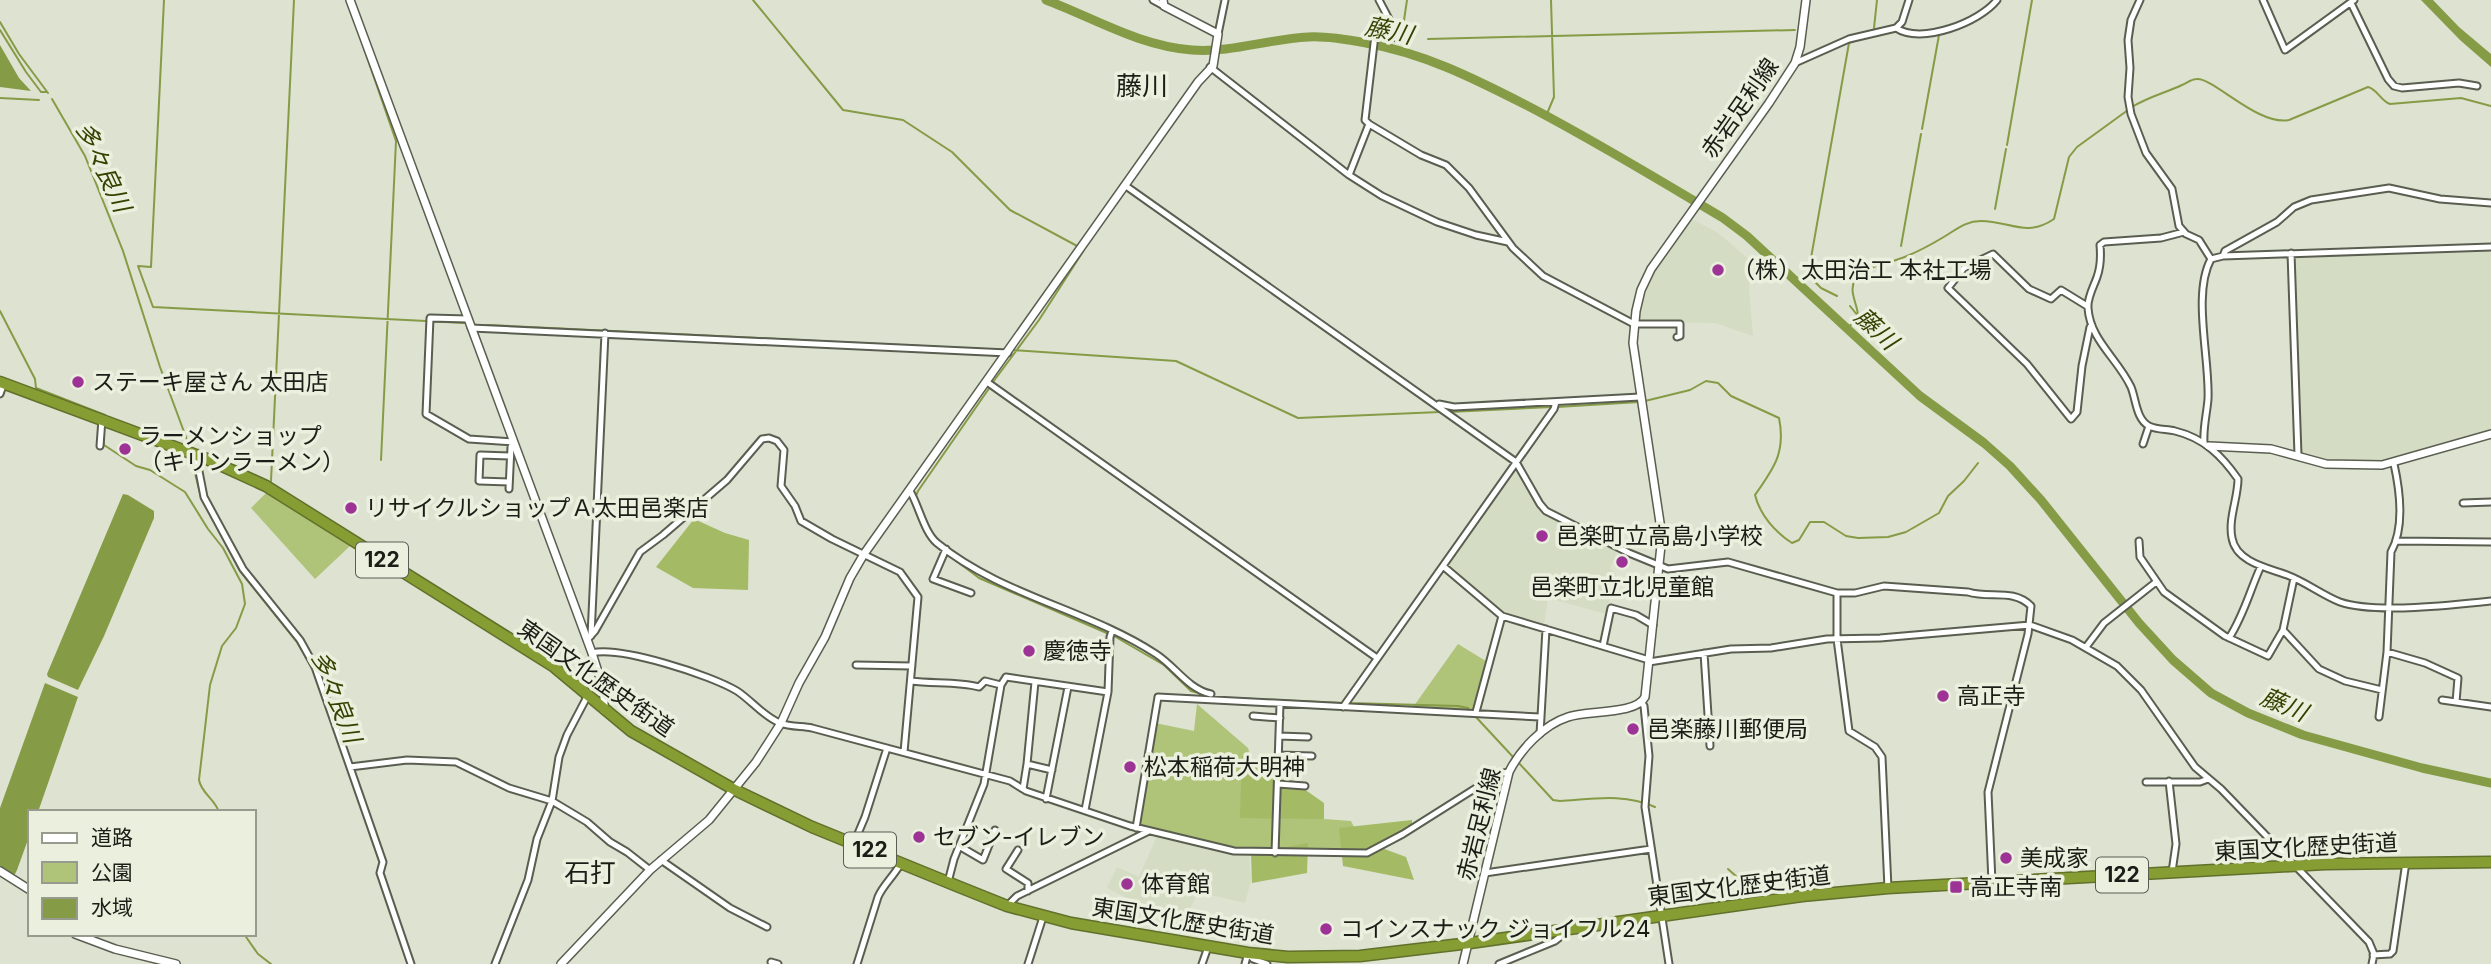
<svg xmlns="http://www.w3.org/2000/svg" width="2491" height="964" font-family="Inter,'Noto Sans JP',sans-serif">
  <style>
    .built { fill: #d4dcc3 }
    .green { fill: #afc379 }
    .forest { fill: #a4ba65 }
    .water { fill: #869b46 }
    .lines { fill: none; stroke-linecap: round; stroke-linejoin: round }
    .stream { stroke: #869b46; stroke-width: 2 }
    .river { stroke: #869b46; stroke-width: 9 }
    .street-casing { stroke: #5a5e50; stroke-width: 9 }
    .secondary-casing { stroke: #5a5e50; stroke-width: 10 }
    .highway-casing { stroke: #61702a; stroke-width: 13 }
    .street { stroke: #fff; stroke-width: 5 }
    .secondary { stroke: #fff; stroke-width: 7 }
    .highway { stroke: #869d34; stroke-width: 10 }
    .poi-dot { fill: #9d3395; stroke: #eaefde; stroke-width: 2.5 }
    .labels { text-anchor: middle; stroke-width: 7; stroke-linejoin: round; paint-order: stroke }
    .shield { fill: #eaefde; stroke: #595c53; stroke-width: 2 }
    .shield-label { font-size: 21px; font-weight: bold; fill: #1b1d17 }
    .street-label { font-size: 23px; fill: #1b1d17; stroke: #eaefde }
    .poi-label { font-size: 23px; fill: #1b1d17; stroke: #eaefde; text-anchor: start }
    .water-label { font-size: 24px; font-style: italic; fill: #364200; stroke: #eaefde }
    .quarter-label { font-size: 26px; fill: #1b1d17; stroke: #eaefde }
  </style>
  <rect width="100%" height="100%" fill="#dde2d1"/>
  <path class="built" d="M1690 218 1718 233 1751 261 1749 290 1753 336 1715 323 1638 322 1651 276Z
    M2491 250V431L2384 463 2328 462 2302 453 2294 258 2297 256Z
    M1518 468 1541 511 1618 550 1610 568 1616 574 1606 614 1548 598 1544 626 1503 614 1447 565 1515 469Z
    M1157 836 1235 854 1249 855 1251 880 1245 903 1198 892 1182 925 1172 921 1173 911 1169 909 1168 914 1135 902 1107 888 1117 867 1139 877Z"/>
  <path class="green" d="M266 493 350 546 315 579 251 508Z
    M1458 644 1489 663 1476 712 1411 710Z
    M1197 704 1248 748 1255 772 1324 819 1351 821 1367 853 1234 851 1137 828 1155 723 1194 731Z"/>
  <path class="forest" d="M694 519 725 533 749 540 748 590 693 588 656 567Z
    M1242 756 1274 768 1324 803V819L1240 818Z
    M1412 820V833L1379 847 1406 857 1414 880 1343 866 1339 828Z
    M1308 843 1307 873 1252 883 1251 854Z"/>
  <path class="water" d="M2421 0H2433L2459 27 2491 54V67L2460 40Z
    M0 45 19 78 31 91 0 87Z
    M123 494 128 495 154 511V518L104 636 78 690 48 677 47 674Z
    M45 683 78 697 38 812H30V834L17 870 15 874 11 875 0 868V808Z"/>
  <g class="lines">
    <path class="stream" d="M164 0 151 267 138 266 153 307 465 323
      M753 0 843 110 903 120 952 152 1010 210 1079 247
      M0 22 19 54 48 93
      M1874 28 1877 0
      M0 30 26 72 41 92H46
      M1428 39 1795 30
      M361 40 396 141 381 460
      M1406 52 1403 27 1407 0
      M0 98 39 100
      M52 99 85 156 123 251 160 367 190 448
      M2132 107C2148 97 2165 93 2182 85 2187 83 2191 79 2197 79 2214 78 2258 126 2289 120L2368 87C2377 89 2380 100 2390 104L2461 98 2491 106
      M1546 116 1554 97 1551 0
      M1922 129 1939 35
      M2007 145 2032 0
      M1995 209 2006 149
      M1901 246 1921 134
      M1837 296 1821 288 1808 275 1849 43 1863 38
      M1850 306 1858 316
      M0 311 35 379 36 388 105 415
      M1858 316C1858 305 1848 291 1855 280 1863 268 1880 265 1893 261 1910 256 1927 247 1942 238 1956 230 1965 221 1981 221 2010 221 2026 238 2054 219L2069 157 2077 147 2128 110
      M487 325 1005 350
      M1848 331 1851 324
      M1011 350 1176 361 1298 418 1440 412
      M993 382 1039 320 1084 250
      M1645 401 1690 390 1706 381 1718 383 1731 396 1779 418C1786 452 1774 468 1755 495 1760 515 1775 532 1792 543L1799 540 1810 522H1824L1846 536 1858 538 1888 537 1906 532 1939 513 1948 496 1964 481 1978 463
      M1557 407 1639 402
      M1449 412 1552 407
      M104 427V445L136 466 150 470 185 492 208 529 223 548 242 584 245 604 236 628 222 646 210 685 199 780C201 793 215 799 219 812
      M192 461 201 497 207 508
      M271 481 294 0
      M915 498 918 491 990 387
      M226 544 240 571 297 642 314 671
      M934 544 979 578 1109 634
      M1114 636 1164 665 1191 691 1215 697
      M1234 698 1344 703
      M1350 703 1458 706 1468 708 1471 712
      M1475 716 1514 758
      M1518 762 1553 800 1560 801C1593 799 1624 793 1655 807
      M348 769 380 863
      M1728 869 1737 877
      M383 872 402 930
      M19 879 30 886
      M244 934 258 954 271 964"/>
    <path class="river" d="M1046 0C1094 18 1139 46 1192 50 1230 53 1269 39 1308 37 1324 36 1350 40 1366 43 1423 53 1473 78 1524 104 1592 139 1657 179 1723 218L1747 236 1920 396 1984 443 2010 466 2041 500 2139 623 2173 660 2211 693 2248 713 2303 735 2422 768 2491 783"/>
    <defs>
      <path id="street" d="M1153 0 1164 6
        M1379 0 1399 38 1375 35 1365 120 1369 124 1421 155 1446 165 1469 188 1513 248 1543 276 1634 324H1680V336L1677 337
        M2140 0 2131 20 2128 40 2130 68 2128 97 2131 114 2146 153 2172 189 2179 226 2186 234 2199 240 2211 259
        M2263 0 2285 50 2354 0
        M2351 3 2388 79 2394 86 2402 88 2459 83 2477 86
        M1896 28C1921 45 1980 22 1997 0
        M1218 34 1225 0
        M1795 63 1849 39 1896 28 1902 22 1909 0
        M1210 67 1349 175 1382 196 1437 222 1476 235 1508 242
        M1349 175 1369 124
        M1126 186 1516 462 1540 504 1546 511 1629 553 1668 569 1728 562 1837 593H1855L1884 586 1968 592C1990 599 2013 588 2031 606L2028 634 1988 792 1992 882
        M2184 232 2161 238 2104 242 2100 245C2101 256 2101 266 2097 277 2094 286 2087 298 2088 308 2090 340 2118 359 2131 387 2136 399 2136 419 2149 426 2157 430 2167 429 2175 431 2204 438 2222 456 2238 479 2238 498 2228 519 2232 538 2236 562 2268 568 2287 575 2306 582 2322 595 2340 602 2374 614 2455 605 2491 601
        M2291 253 2298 455
        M2223 256 2225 251 2277 222 2294 207 2311 200 2389 188 2440 199 2491 203
        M2087 306 2061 290 2051 299 2029 289 1993 254 1964 268 1948 288 2027 364 2071 419 2077 412 2082 366 2090 327
        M468 319 430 318 426 414 469 439 513 442 511 447 509 489
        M471 328 1008 353
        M987 382 1377 658
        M0 394 4 383
        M1439 404 1454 407 1640 397
        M2204 442C2203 427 2207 413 2208 399 2210 359 2192 294 2211 259L2223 256 2491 247
        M2143 444 2149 426
        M100 446 102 419
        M196 456 204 497 243 569 300 640 315 667 383 862 380 873 411 964
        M509 482 479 481 480 455 510 456
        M910 491C919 506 924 532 937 543 1002 596 1087 609 1156 654 1176 667 1188 689 1211 694
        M2463 503 2491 502
        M2139 541 2140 557 2164 592 2225 636 2268 656 2283 630 2294 578
        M2397 541 2491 542
        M946 549 933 579 971 593
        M1443 566 1502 616 1649 660
        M1837 593V639L1849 731 1875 747 1882 757 1888 888
        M2283 630 2319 669 2345 681 2382 690
        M591 636 605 333
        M2229 638C2244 615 2250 590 2261 566
        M587 640 595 631 640 552 663 535 727 480 762 439 769 438 777 441 784 450 781 486 795 506 801 521 832 539 900 572 918 597 904 752
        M1603 646 1611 608 1636 615 1653 625
        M2086 647 2104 623 2156 582
        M2387 652 2425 663 2458 678 2456 702
        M592 653C620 646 711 675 737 691 751 700 764 717 780 723 790 727 803 726 812 728L1010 781 1026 791 1130 826 1234 851 1367 853 1403 834 1498 774 1509 772
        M1704 653 1710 746
        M1649 662 1731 649 1771 648 1827 639 1880 638 2030 625 2072 640 2117 666 2141 690 2195 767 2221 789 2369 942 2374 954 2372 964
        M856 665 912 666
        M911 681C933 684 957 681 979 687L985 681 1001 685
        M1035 682 1027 764 1052 770
        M2442 700 2491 707
        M1642 703 1644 706 1649 756 1645 807 1669 964
        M1343 707 1554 409 1556 402
        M1476 712 1502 616
        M1253 716 1280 718
        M2379 717 2387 652 2391 552C2405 527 2400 491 2394 464
        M1540 734 1546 629
        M1279 736 1308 737
        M1279 755 1312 756
        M350 767 407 760 456 762 509 788 552 801 587 822 610 842 627 852 650 870
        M2169 781 2176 844 2172 872
        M2146 782H2200L2208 779
        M1278 784 1305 786
        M1023 789 1027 764
        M1046 799 1068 687
        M1085 810 1108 692 1110 637 1112 631
        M1136 828 1158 697 1540 717
        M854 843 865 817 887 748
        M959 846 983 860 995 830
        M1018 850 1006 869 1028 883V891
        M1275 853 1280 704
        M661 860 730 908 767 927
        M1485 873 1651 849
        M948 882 954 859 984 784 1001 685 1006 677 1108 692
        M1007 906 1017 896 1149 831
        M2373 955 2390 954 2393 951 2406 862
        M771 962 778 964
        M495 964 528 880 537 839 552 801 559 757 567 735 588 695
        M857 964 878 897C883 885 894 876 901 863
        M1028 964 1043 917
        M1202 964 1208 947
        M1245 964 1248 953 1253 959 1267 964
        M1499 964 1555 941 1560 937V930"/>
      <path id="secondary" d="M350 0 592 653 604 691V710
        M2209 446 2271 449 2326 464 2382 465 2491 434
        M0 871 30 890
        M75 934 115 949 176 964
        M561 964 650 870 709 820 756 762 781 723 799 683 825 637 850 578 864 554 1198 82 1213 66 1218 34 1164 6 1163 0
        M1463 964 1509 772C1520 750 1543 725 1568 717 1587 710 1636 715 1645 697L1662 536 1633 343 1636 311 1641 290 1651 269 1769 103 1795 63 1800 47 1806 0"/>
      <path id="highway" d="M0 382 207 459 266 486 553 666 631 731 735 790 812 827 957 886 1007 906 1071 923 1248 953 1288 957 1360 956 1470 943 1802 896 1888 888 2325 864 2491 862"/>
    </defs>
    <use href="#street" class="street-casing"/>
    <use href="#secondary" class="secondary-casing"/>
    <use href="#highway" class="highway-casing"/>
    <use href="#street" class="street"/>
    <use href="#secondary" class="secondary"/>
    <use href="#highway" class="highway"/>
  </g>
  <g class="poi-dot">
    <circle cx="1718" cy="270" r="7"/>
    <circle cx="78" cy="382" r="7"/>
    <circle cx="125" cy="449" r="7"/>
    <circle cx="351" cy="508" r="7"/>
    <circle cx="1542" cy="536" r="7"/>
    <circle cx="1622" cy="562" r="7"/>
    <circle cx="1029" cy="651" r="7"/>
    <circle cx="1943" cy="696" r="7"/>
    <circle cx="1633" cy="729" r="7"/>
    <circle cx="1130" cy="767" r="7"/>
    <circle cx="919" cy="837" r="7"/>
    <circle cx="2006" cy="858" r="7"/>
    <circle cx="1127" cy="884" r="7"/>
    <rect x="1949" y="880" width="14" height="14" rx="3.5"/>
    <circle cx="1326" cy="929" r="7"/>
  </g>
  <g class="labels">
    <g class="shield">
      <rect x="356" y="542.5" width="52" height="35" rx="5"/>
      <rect x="844" y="832.5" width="52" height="35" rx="5"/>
      <rect x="2096" y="857.5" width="52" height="35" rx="5"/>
    </g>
    <g class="shield-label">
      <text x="382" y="567">122</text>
      <text x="870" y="857">122</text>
      <text x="2122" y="882">122</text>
    </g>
    <g class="street-label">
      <text transform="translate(1740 108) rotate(-55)" y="8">赤岩足利線</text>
      <text transform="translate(596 678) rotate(35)" y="8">東国文化歴史街道</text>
      <text transform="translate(1479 824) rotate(-76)" y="8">赤岩足利線</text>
      <text transform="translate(2306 847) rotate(-3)" y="8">東国文化歴史街道</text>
      <text transform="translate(1739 886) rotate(-7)" y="8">東国文化歴史街道</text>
      <text transform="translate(1183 921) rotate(9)" y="8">東国文化歴史街道</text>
    </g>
    <g class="poi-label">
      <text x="1732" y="278">（株）太田治工 本社工場</text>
      <text x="92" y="390">ステーキ屋さん 太田店</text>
      <text x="139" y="444">ラーメンショップ<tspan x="139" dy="26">（キリンラーメン）</tspan></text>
      <text x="365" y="516">リサイクルショップＡ太田邑楽店</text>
      <text x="1556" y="544">邑楽町立高島小学校</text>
      <text x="1622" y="595" text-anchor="middle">邑楽町立北児童館</text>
      <text x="1043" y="659">慶徳寺</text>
      <text x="1957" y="704">高正寺</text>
      <text x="1647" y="737">邑楽藤川郵便局</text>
      <text x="1144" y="775">松本稲荷大明神</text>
      <text x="933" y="845">セブン-イレブン</text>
      <text x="2020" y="866">美成家</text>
      <text x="1141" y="892">体育館</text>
      <text x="1970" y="895">高正寺南</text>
      <text x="1340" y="937">コインスナック ジョイフル24</text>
    </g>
    <g class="water-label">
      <text transform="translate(1389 31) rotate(12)" y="8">藤川</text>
      <text transform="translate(103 167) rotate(65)" y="8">多々良川</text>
      <text transform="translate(1876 329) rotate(43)" y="8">藤川</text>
      <text transform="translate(336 697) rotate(69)" y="8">多々良川</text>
      <text transform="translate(2284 705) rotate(23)" y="8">藤川</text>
    </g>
    <g class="quarter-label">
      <text x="1142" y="95">藤川</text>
      <text x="590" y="882">石打</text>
    </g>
  </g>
  <rect x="28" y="810" width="228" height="126" fill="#eaefde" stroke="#979b8e" stroke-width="2"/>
  <rect x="42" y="833" width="35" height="10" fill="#ffffff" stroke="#979b8e" stroke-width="2"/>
  <text x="91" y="845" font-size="21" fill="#1b1d17">道路</text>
  <rect x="42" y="862" width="35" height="21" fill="#afc379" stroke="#979b8e" stroke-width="2"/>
  <text x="91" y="880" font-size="21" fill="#1b1d17">公園</text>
  <rect x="42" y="898" width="35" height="21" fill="#869b46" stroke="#979b8e" stroke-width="2"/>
  <text x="91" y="915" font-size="21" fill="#1b1d17">水域</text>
</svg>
